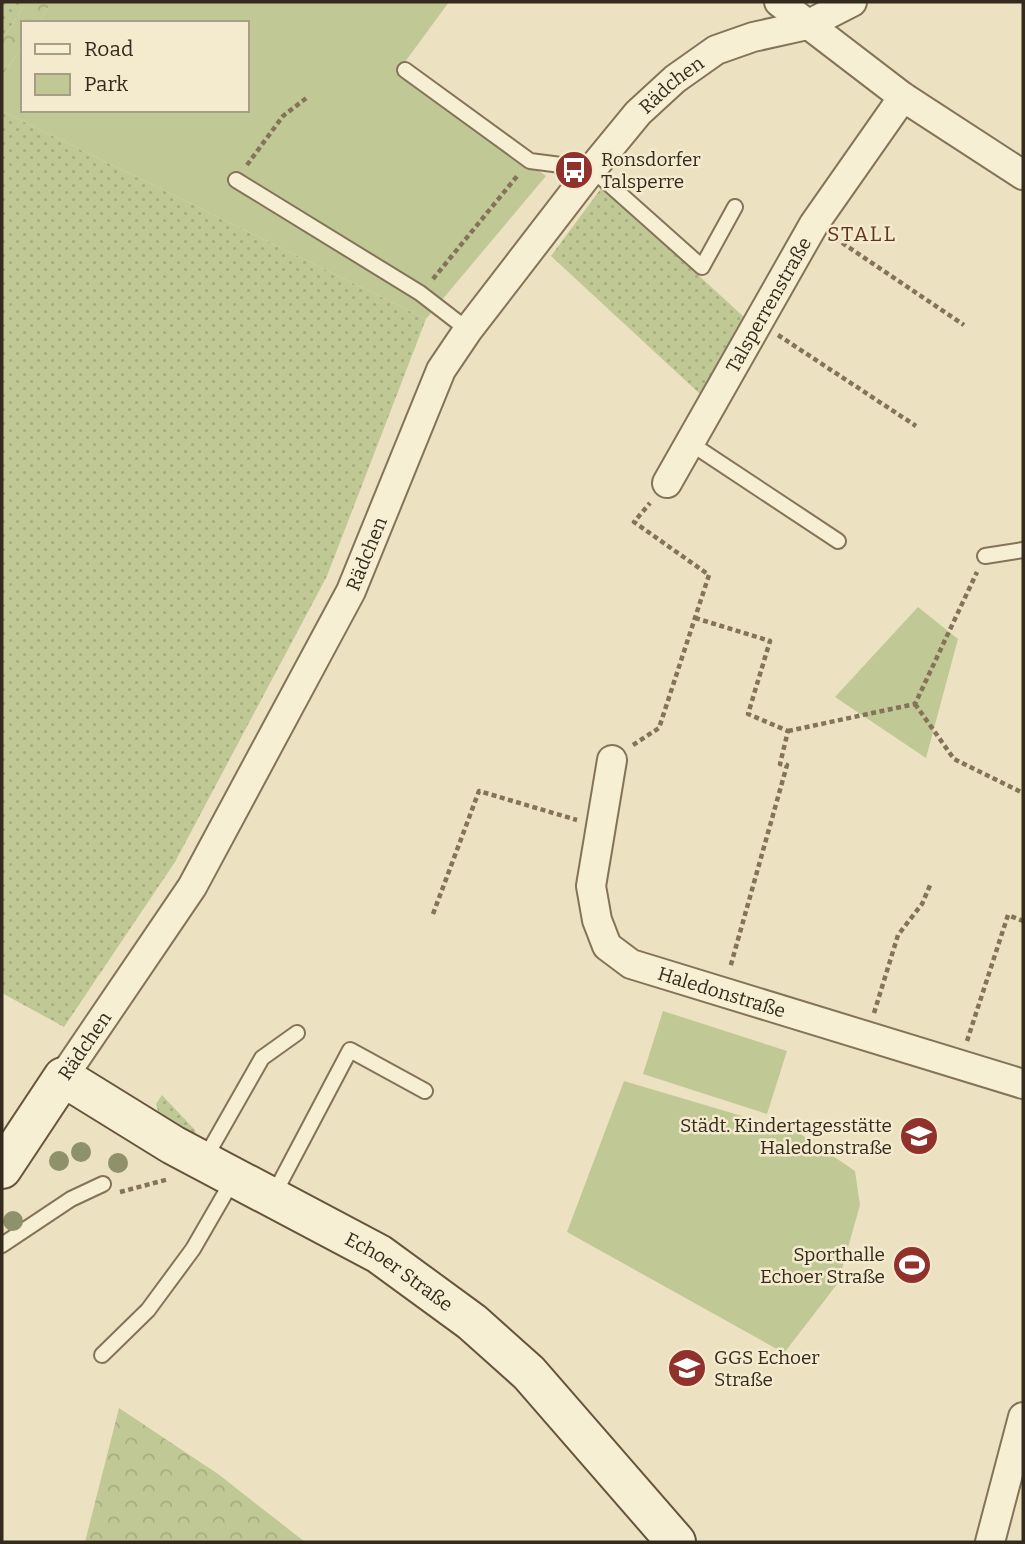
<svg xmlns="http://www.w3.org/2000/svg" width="1025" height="1544" font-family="Bitter,serif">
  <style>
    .grass { fill: url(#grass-dots) }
    .forest { fill: url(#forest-crowns) }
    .green { fill: #c0c995 }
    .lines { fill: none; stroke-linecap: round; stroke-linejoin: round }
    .lane-casing { stroke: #847359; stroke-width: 18 }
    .street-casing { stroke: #847359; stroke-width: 32 }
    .secondary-casing { stroke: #66543c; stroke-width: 42 }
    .path { stroke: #847359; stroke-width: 4.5; stroke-dasharray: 5 3.5; stroke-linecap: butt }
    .lane { stroke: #f7efd3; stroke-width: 14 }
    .street { stroke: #f7efd3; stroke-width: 28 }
    .secondary { stroke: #f7efd3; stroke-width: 38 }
    .tree { fill: #8e916a }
    .labels { text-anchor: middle; stroke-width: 5; stroke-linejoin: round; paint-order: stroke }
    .street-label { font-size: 19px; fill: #342a1d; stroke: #f4ebcf }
    .poi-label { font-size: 19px; fill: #342a1d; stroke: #f4ebcf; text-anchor: start }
    .neighbourhood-label { font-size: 21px; letter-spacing: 2px; fill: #5f301e; stroke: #f4ebcf }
  </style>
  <defs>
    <pattern id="grass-dots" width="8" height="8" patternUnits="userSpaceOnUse" patternTransform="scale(1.75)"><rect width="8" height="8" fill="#c0c995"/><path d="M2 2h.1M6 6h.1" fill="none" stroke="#a6ad80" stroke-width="1.8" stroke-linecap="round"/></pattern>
    <pattern id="forest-crowns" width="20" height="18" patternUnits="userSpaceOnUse" patternTransform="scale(1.75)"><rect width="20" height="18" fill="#c0c995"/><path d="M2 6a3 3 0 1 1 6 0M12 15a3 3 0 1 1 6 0" fill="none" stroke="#a6ad80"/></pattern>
  </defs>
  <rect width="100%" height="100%" fill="#ece1c0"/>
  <path class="grass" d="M2 2H26L2 41Z
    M2 111 426 319 327 576 175 862 64 1027 2 993Z
    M602 187 744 317 700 394 551 256Z
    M162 1095 195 1130 196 1136 158 1111 156 1104Z"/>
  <path class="forest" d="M26 2H52L38 23H23V45L2 76V41Z
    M119 1408 218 1474 305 1542H85Z"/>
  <path class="green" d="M52 2H449L399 70 546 176 426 319 2 111V76L23 45V110H247V23H38Z
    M918 607 958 639 926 758 835 697Z
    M663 1011 787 1051 767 1114 643 1074Z
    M624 1081 799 1133 855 1171 860 1205 838 1283 784 1353 567 1232Z"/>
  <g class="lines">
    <defs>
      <path id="lane" d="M405 70 530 161 592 169 702 267 735 207
        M236 180 420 293 468 330
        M690 443 838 541
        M985 556 1023 550
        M204 1160 262 1058 297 1033
        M273 1196 350 1050 425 1091
        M2 1245 71 1199 103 1184
        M102 1355 148 1310 193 1249 234 1178"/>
      <g id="street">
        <path d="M779 2 903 97 1023 175"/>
        <path id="s1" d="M667 483 814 224 903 97"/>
        <path id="s2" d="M612 760 591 886 597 920 607 946 631 964 1023 1084"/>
        <path id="s3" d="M63 1077 192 887 351 591 441 370 468 330 592 169 638 113 675 79 716 50 753 37 807 25 852 2"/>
        <path d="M990 1542 1023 1417"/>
      </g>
      <g id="secondary">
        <path id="s4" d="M2 1169 63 1077 173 1145 379 1254 472 1322 529 1373 676 1542"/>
      </g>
    </defs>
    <use href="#lane" class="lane-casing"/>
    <use href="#street" class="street-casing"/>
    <use href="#secondary" class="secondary-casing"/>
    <path class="path" d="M247 165 283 116 309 96
      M835 238 964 325
      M433 279 518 175
      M778 335 916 426
      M695 618 770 641 748 714 788 731 780 764 787 765 730 968
      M915 704 954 759 1023 793
      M788 731 915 704 977 572
      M633 745 659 728 709 575 634 522 650 503
      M433 914 479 791 577 820
      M874 1013 898 935 922 904 931 883
      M967 1041 1008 915 1023 921
      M120 1192 169 1179"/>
    <use href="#lane" class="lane"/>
    <use href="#street" class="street"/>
    <use href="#secondary" class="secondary"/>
  </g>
  <g class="tree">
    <circle cx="81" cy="1152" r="10"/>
    <circle cx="59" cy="1161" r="10"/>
    <circle cx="118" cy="1163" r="10"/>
    <circle cx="13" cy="1221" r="10"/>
  </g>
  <defs>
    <symbol id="bus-disc" viewBox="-11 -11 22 22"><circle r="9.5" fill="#90312b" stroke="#f4ebcf"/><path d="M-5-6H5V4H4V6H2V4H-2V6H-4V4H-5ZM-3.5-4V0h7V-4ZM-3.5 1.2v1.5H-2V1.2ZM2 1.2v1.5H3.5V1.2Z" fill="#fff"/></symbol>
    <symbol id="school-disc" viewBox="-11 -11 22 22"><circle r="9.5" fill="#90312b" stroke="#f4ebcf"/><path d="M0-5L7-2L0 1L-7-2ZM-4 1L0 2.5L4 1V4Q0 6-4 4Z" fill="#fff"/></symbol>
    <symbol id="stadium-disc" viewBox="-11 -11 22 22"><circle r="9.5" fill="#90312b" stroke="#f4ebcf"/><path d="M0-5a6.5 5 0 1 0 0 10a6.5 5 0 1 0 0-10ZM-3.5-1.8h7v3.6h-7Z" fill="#fff"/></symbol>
  </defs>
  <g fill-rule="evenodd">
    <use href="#bus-disc" x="552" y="148" width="44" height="44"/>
    <use href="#school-disc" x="897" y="1114" width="44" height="44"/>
    <use href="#stadium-disc" x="890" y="1243" width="44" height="44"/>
    <use href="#school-disc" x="665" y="1346" width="44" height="44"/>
  </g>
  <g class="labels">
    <g class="street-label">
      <text dy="7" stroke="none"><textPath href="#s3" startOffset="1172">Rädchen</textPath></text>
      <text dy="7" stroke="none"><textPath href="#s1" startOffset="205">Talsperrenstraße</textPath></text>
      <text dy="7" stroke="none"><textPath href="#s3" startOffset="606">Rädchen</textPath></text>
      <text dy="7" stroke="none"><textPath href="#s2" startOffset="315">Haledonstraße</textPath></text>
      <text dy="7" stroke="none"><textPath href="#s3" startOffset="38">Rädchen</textPath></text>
      <text dy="7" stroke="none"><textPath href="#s4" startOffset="499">Echoer Straße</textPath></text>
    </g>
    <g class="poi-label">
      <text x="601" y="166">Ronsdorfer<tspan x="601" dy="22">Talsperre</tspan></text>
      <text x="892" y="1132" text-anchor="end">Städt. Kindertagesstätte<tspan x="892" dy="22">Haledonstraße</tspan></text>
      <text x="885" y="1261" text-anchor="end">Sporthalle<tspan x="885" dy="22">Echoer Straße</tspan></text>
      <text x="714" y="1364">GGS Echoer<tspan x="714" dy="22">Straße</tspan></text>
    </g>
    <g class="neighbourhood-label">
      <text x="862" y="241">STALL</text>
    </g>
  </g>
  <rect width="1025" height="1544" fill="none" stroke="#342a1d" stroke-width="7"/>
  <rect x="21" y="21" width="228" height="91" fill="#f4ebcf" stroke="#a79e88" stroke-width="2"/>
  <rect x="35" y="44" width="35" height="10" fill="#f7efd3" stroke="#a79e88" stroke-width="2"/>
  <text x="84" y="56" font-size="21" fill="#342a1d">Road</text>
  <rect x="35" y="74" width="35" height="21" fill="#c0c995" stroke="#a79e88" stroke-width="2"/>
  <text x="84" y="91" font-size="21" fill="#342a1d">Park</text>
</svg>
